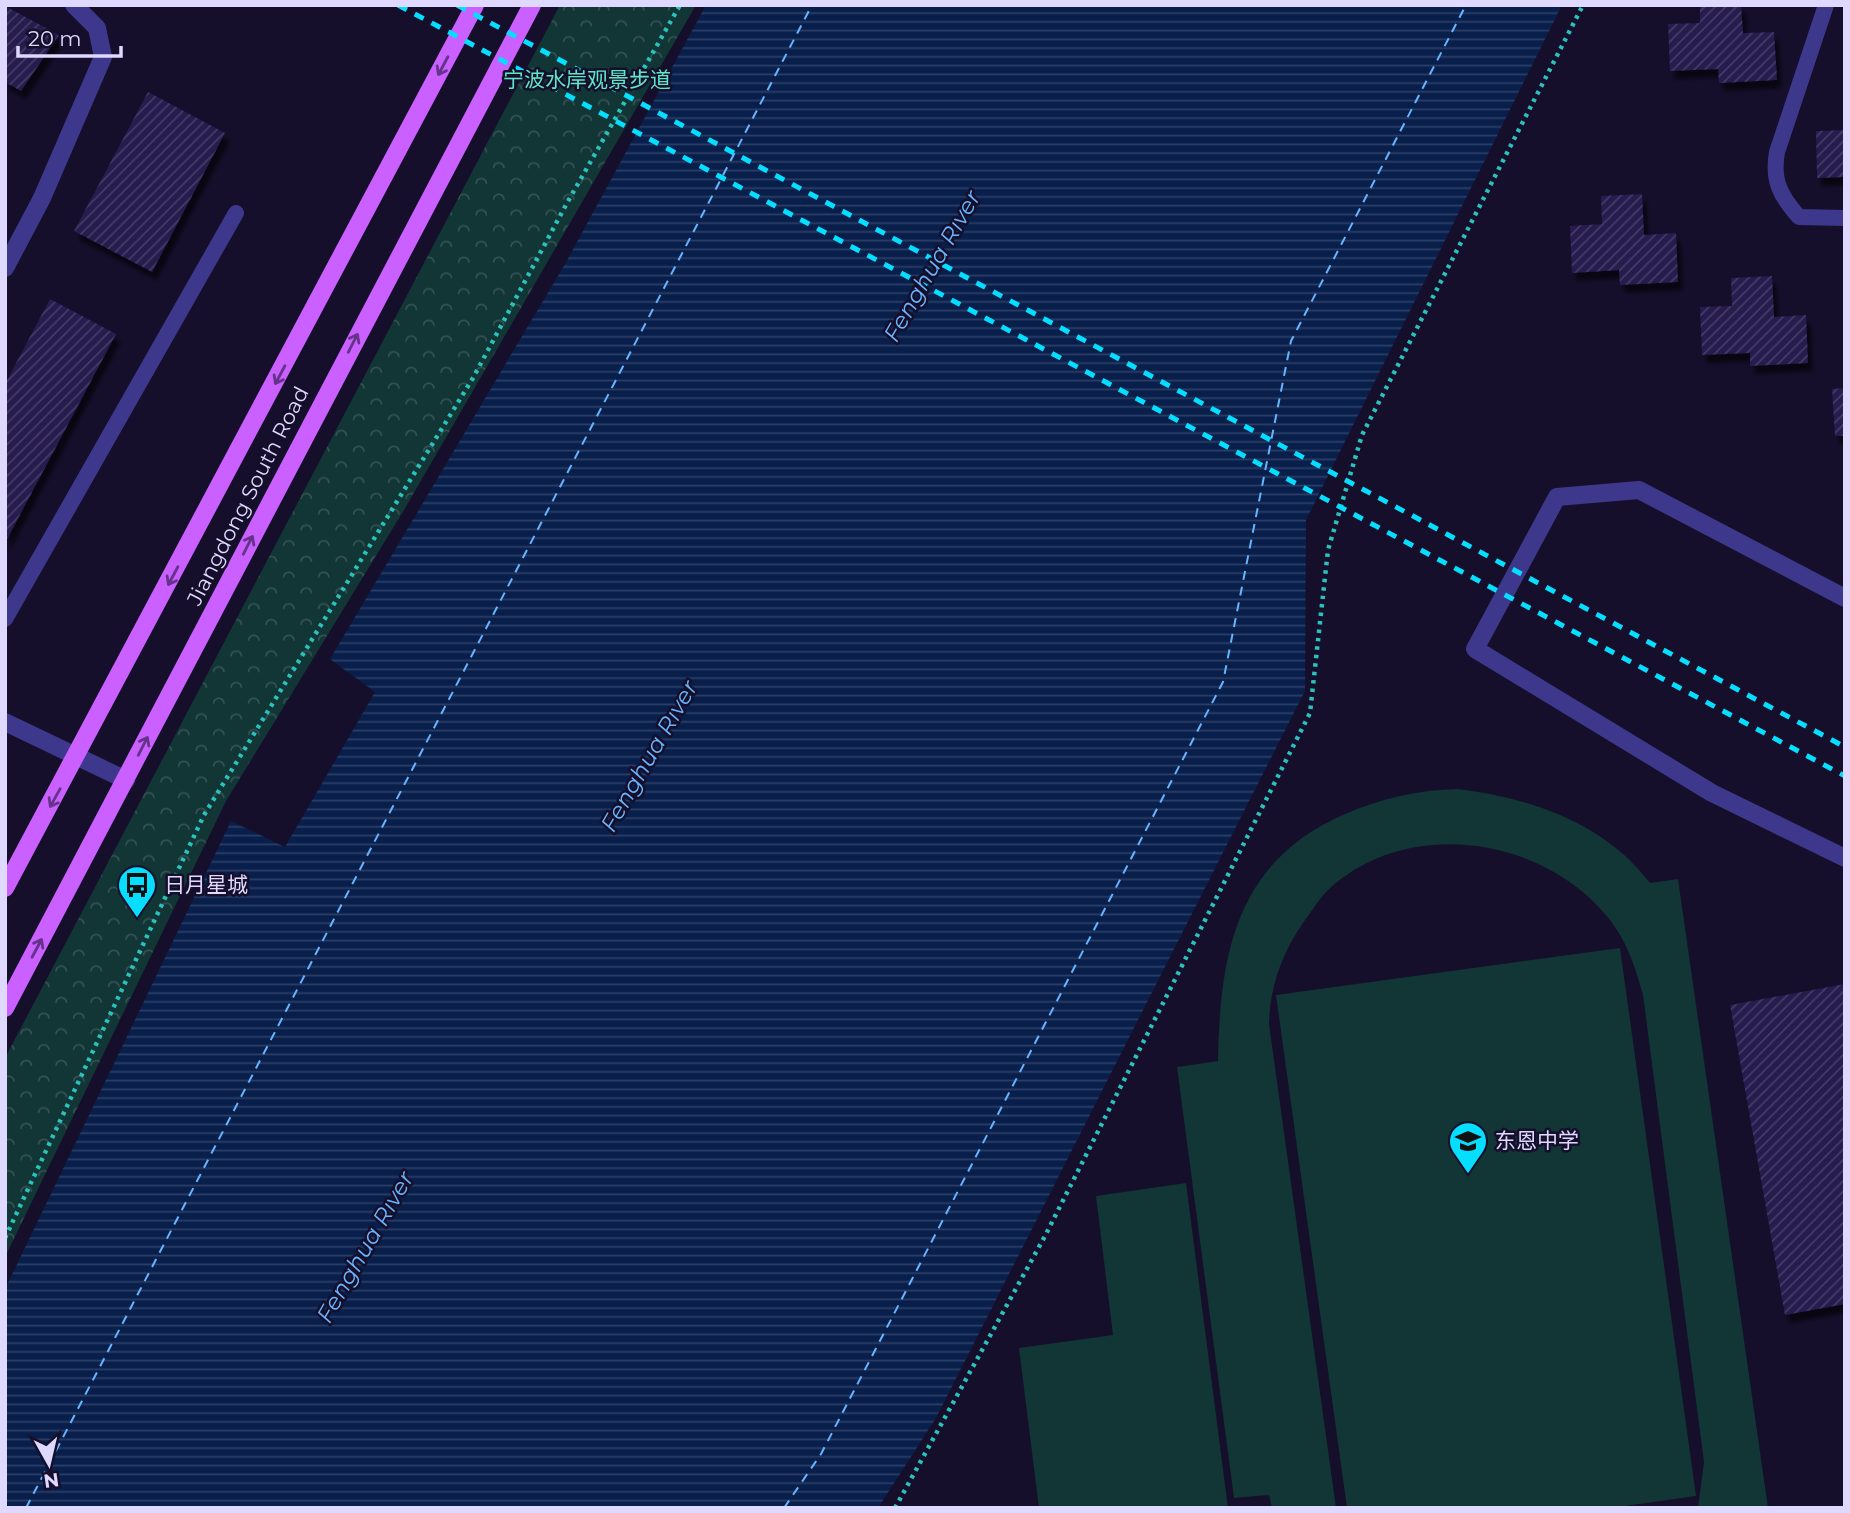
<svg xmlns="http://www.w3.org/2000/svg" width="1850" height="1513" font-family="Montserrat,'Noto Sans SC',sans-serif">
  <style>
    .grass { fill: #123535 }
    .park { fill: url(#park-crowns) }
    .water { fill: url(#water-rules) }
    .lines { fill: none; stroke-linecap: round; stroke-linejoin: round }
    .ferry { stroke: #67b4ff; stroke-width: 2; stroke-dasharray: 9 7; stroke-linecap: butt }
    .building { fill: url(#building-hatch); filter: url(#shadow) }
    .path { stroke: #2ac2be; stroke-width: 4.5; stroke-dasharray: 3.5 5; stroke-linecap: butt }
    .service { stroke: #3e388c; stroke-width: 16 }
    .minor { stroke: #3e388c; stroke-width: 18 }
    .primary { stroke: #c960ff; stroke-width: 18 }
    .rail { stroke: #05deff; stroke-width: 5; stroke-dasharray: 10 9; stroke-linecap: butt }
    .oneway { stroke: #66338a }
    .labels { text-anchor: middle; stroke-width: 5; stroke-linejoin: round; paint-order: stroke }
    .park-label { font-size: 21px; fill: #5ee6c8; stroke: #150f2b }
    .street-label { font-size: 21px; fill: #dfd9ff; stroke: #150f2b }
    .poi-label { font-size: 21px; fill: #dfd9ff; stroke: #150f2b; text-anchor: start }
    .water-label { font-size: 23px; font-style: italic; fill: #67b4ff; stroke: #150f2b }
  </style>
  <defs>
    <pattern id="park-crowns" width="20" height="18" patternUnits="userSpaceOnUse" patternTransform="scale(1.75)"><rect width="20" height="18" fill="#123535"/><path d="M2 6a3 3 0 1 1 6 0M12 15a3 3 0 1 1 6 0" fill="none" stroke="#345253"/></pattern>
    <pattern id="water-rules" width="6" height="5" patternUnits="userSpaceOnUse" patternTransform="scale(1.75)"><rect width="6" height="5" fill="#081e4b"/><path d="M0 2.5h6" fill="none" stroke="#2c3e66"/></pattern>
    <pattern id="building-hatch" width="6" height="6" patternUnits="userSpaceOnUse" patternTransform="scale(1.75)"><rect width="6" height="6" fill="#261b4d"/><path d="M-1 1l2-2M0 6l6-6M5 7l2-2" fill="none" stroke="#453c68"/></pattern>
    <filter id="shadow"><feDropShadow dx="4.5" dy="8" stdDeviation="2" flood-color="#0009"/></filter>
  </defs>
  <rect width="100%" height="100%" fill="#150f2b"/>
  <path class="grass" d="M1458 789C1531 798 1605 823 1650 883L1678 879 1768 1508H1698L1704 1462 1643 995C1635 966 1626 938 1605 914 1539 836 1406 817 1328 890 1319 899 1312 911 1305 920 1283 951 1270 985 1269 1024L1336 1508H1272L1269 1495 1234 1498 1177 1067 1218 1061C1220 953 1236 861 1345 814 1383 798 1417 790 1458 789Z
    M1620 948 1696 1496 1611 1508H1347L1276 995Z
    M1186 1183 1228 1508H1039L1019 1348 1113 1335 1096 1196Z"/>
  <path class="park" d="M560 5H696L404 510 226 801 5 1257V1058Z"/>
  <path class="water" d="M706 5H1562L1306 520 1305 691 936 1418 878 1508H5V1289L231 821 285 847 375 692 330 659 565 264Z"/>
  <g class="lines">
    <path class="ferry" d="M26 1508 812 5
      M784 1508 821 1454 1223 682 1291 341 1466 5"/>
  </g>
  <path class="building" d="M1700 5H1741L1743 33 1774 32 1777 80 1719 83 1718 69 1670 71 1668 24 1700 23Z
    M5 6 59 35 21 91 5 82Z
    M148 92 225 133 152 272 74 231Z
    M1845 130V177L1817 178 1816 131Z
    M1642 194 1644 235 1676 233 1678 282 1620 285 1619 270 1572 273 1570 226 1602 224 1601 196Z
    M1772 276 1774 317 1806 315 1808 363 1750 366V353L1702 355 1700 307 1732 306 1731 278Z
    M50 299 116 334 5 543V384Z
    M1845 388V436H1835L1832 389Z
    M1845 984V1304L1785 1315 1730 1005Z"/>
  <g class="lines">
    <path class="path" d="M5 1238 204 815 473 378 567 203 680 5
      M895 1508 1045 1236 1310 713 1328 550 1362 435 1583 5"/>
    <path class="service" d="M1826 5 1777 152C1772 180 1780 196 1799 217L1845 218
      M5 619 236 213"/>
    <path class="minor" d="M5 268 42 198 103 57 97 28 74 5
      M1845 598 1639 490 1557 497 1475 649 1712 793 1845 858
      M5 722 126 780"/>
    <path class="primary" d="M5 888 475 5
      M5 1008 532 5"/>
    <path class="rail" d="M398 5 1845 776
      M457 5 1845 747"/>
  </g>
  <defs><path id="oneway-shaft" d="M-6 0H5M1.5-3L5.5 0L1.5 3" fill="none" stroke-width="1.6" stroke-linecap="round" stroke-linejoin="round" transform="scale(1.75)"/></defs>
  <g class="oneway">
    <use href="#oneway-shaft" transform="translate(443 66) rotate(118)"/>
    <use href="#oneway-shaft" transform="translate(353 343) rotate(-63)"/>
    <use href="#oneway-shaft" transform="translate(280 375) rotate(118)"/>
    <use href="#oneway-shaft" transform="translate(248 545) rotate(-63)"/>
    <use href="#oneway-shaft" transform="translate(173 576) rotate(118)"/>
    <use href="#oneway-shaft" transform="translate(143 746) rotate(-63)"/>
    <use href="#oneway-shaft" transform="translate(55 798) rotate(119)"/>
    <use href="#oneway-shaft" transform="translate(37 948) rotate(-62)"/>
  </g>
  <defs>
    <symbol id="bus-pin" viewBox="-11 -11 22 30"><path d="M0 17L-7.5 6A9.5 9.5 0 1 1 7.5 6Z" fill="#05deff" stroke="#150f2b"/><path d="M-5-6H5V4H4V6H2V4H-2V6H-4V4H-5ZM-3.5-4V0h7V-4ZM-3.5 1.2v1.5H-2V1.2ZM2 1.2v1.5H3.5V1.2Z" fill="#111"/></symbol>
    <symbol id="school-pin" viewBox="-11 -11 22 30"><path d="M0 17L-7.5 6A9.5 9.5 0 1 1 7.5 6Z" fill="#05deff" stroke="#150f2b"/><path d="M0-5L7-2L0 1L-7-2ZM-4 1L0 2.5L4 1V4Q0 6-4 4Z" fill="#111"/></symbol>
  </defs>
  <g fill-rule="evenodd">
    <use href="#bus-pin" x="115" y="863" width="44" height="60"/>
    <use href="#school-pin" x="1446" y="1119" width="44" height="60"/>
  </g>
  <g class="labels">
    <g class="park-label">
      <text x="587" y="87">宁波水岸观景步道</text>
    </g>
    <g class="street-label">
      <text transform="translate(248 496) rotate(-63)" y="7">Jiangdong South Road</text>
    </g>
    <g class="poi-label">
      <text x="164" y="892">日月星城</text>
      <text x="1495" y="1148">东恩中学</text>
    </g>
    <g class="water-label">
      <text transform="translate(932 266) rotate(-60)" y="8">Fenghua Rıver</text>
      <text transform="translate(649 756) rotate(-60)" y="8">Fenghua Rıver</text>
      <text transform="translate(365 1247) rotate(-60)" y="8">Fenghua Rıver</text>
    </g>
  </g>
  <rect width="1850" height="1513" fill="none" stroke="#dfd9ff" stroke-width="14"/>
  <g transform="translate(49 1464) rotate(172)" stroke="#150f2b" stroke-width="5" paint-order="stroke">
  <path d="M0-5L12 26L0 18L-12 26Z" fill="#dfd9ff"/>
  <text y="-10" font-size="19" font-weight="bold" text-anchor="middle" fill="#dfd9ff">N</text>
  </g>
  <path d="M18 46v10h103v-10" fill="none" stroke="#dfd9ff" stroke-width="3.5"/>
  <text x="28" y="46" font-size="21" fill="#dfd9ff" stroke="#150f2b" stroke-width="5" paint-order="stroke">20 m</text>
</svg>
